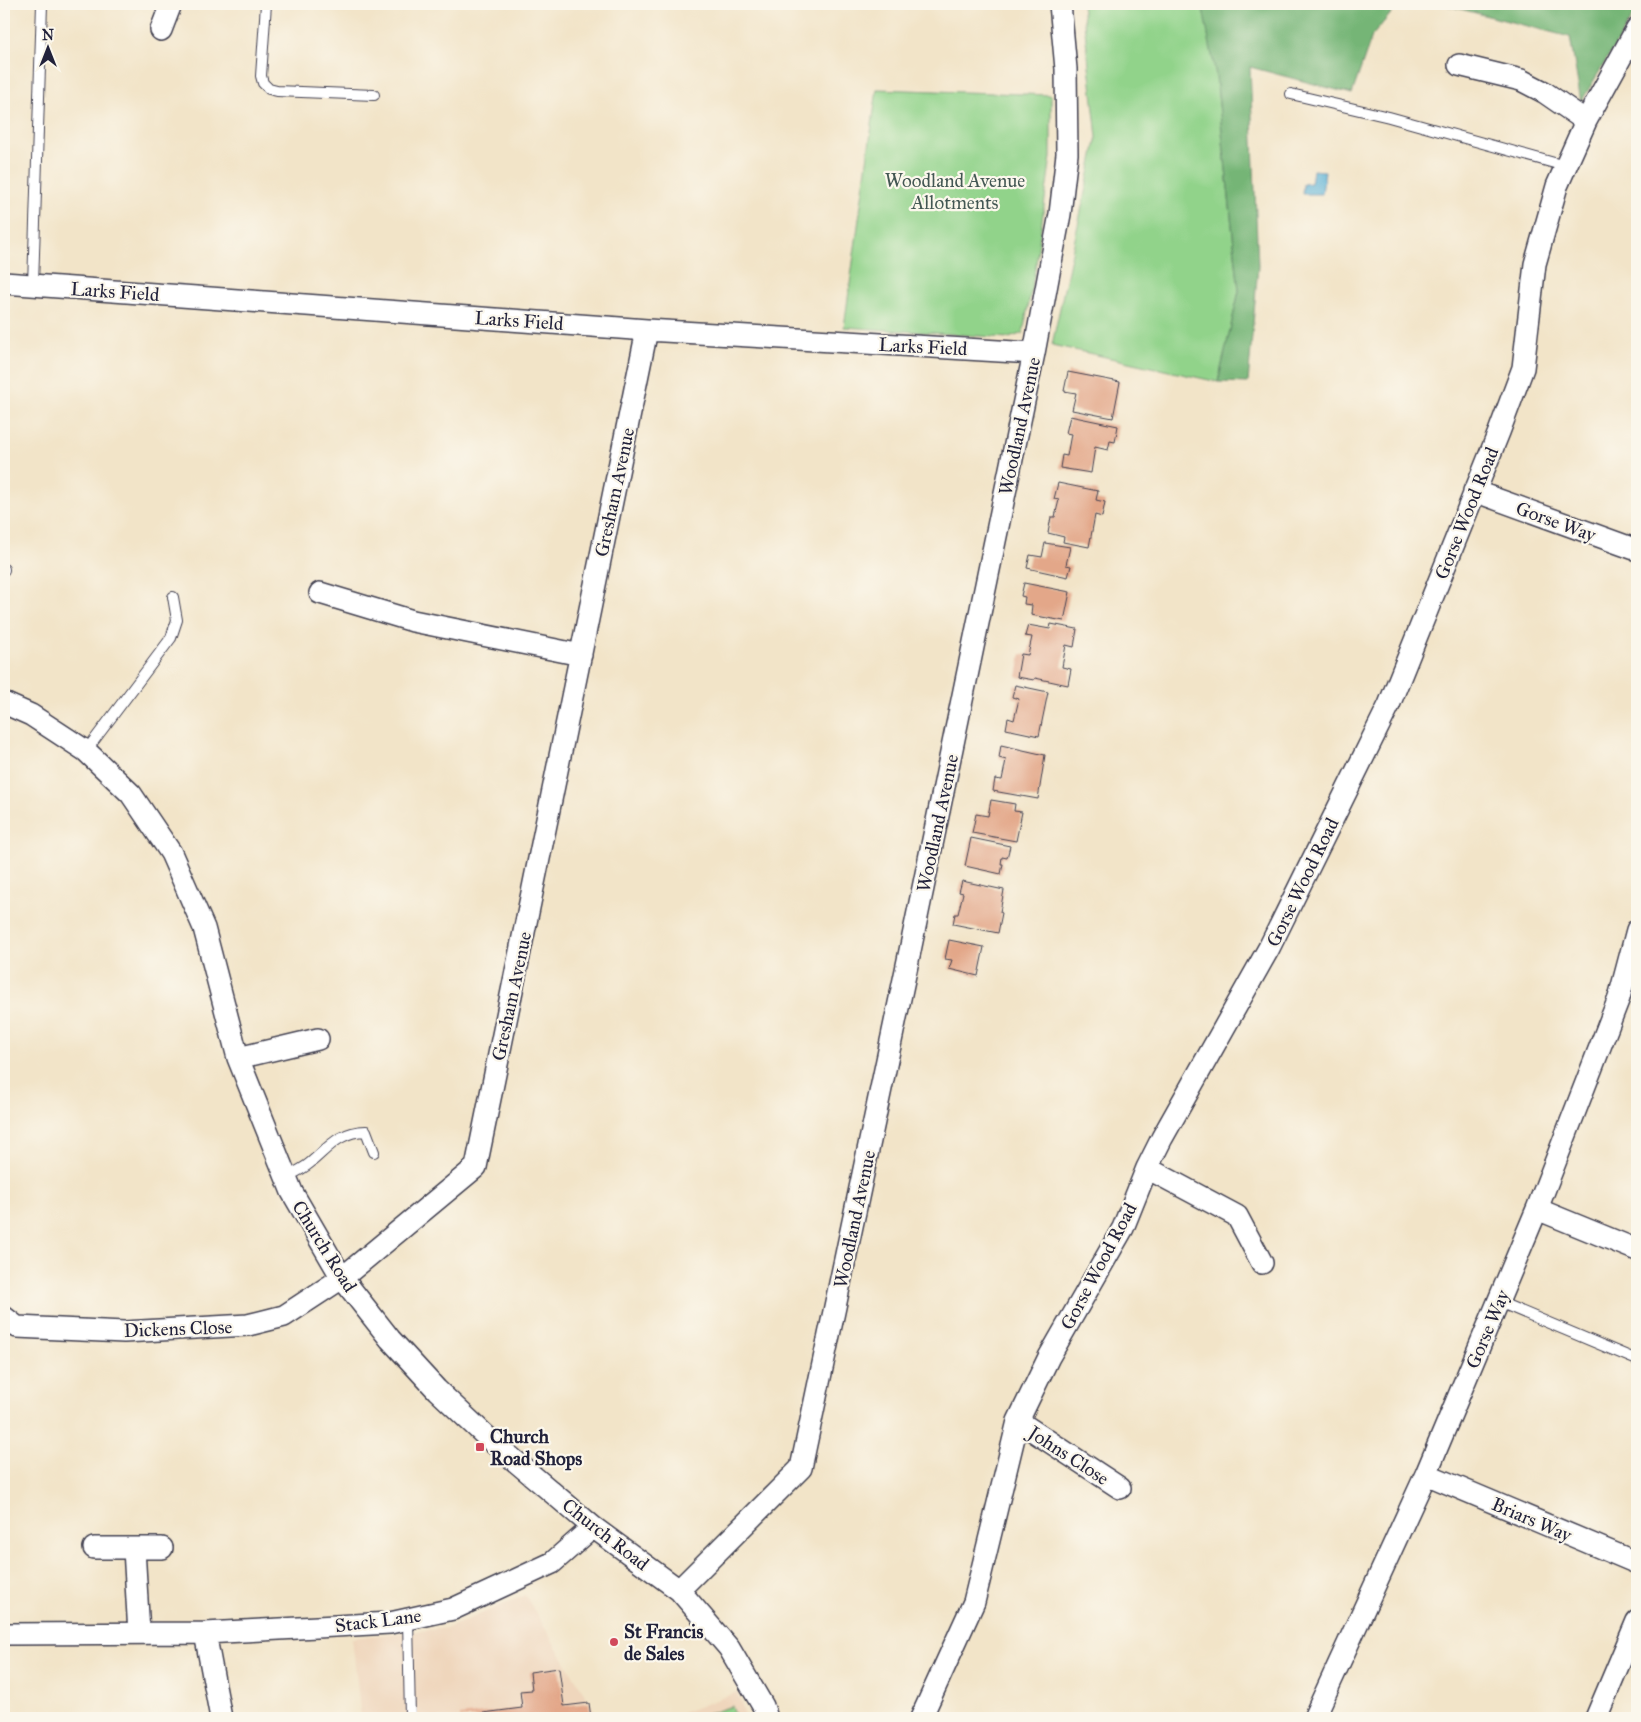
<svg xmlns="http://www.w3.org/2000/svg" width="1641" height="1722" font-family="'IM FELL Great Primer',serif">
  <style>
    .built { fill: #efd6bc }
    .green { fill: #91d38a; stroke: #5a7a62 }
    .forest { fill: #74b576; stroke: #4b6c58 }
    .water { fill: #57afd4; stroke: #3c6888 }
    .building { fill: #e3a789 }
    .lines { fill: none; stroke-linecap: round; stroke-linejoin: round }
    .lane-casing { stroke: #413f50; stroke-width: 12 }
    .street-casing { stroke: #413f50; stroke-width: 24 }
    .lane { stroke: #fff; stroke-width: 10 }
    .street { stroke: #fff; stroke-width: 21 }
    .poi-dot { fill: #d1495b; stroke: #fbf7ec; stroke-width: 2 }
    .labels { text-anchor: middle; stroke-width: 4.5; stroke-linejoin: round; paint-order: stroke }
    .park-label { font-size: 19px; fill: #435753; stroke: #fbf7ec }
    .street-label { font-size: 19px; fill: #22223b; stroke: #fbf7ec }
    .poi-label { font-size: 19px; font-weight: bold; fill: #22223b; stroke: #fbf7ec; text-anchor: start }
  </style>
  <rect width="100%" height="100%" fill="#fbf7ec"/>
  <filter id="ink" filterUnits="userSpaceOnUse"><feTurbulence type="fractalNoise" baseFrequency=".02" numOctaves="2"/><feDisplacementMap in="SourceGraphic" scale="10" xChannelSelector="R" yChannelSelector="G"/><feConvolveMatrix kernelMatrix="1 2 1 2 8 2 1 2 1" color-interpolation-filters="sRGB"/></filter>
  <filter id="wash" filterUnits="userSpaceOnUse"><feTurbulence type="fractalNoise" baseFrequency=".0096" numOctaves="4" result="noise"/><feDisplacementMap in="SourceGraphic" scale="20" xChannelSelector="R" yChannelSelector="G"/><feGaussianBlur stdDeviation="1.12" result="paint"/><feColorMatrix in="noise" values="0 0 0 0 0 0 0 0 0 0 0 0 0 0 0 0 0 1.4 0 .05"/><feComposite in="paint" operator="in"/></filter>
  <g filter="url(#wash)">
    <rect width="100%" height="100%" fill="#f2e4c8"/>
    <path class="built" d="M525 1595 599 1718H361L352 1638 448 1628Z
      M737 1692 746 1718H669Z"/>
    <path class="green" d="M1082 4H1203L1215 66 1239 291 1218 382 1052 345 1097 137Z
      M877 89 1051 95V156L1036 264 1023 333 1009 338 844 327Z
      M732 1706 736 1718H696Z"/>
    <path class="forest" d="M1202 4H1399L1372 36 1352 94 1250 67 1258 266 1248 383 1218 382 1239 291 1216 76Z
      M1441 4H1608L1636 11 1581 102 1570 37Z"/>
    <path class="water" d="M1313 170 1325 171 1322 194H1302L1303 184 1311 183Z"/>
    <g id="blocks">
      <path class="building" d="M1068 372 1120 382 1113 418 1072 410 1076 393 1064 391Z
        M1070 416 1118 426 1115 442 1110 441 1108 450 1095 447 1091 473 1060 468 1062 455 1067 456 1071 434 1066 433Z
        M1058 483 1098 491 1096 500 1105 502 1102 517 1095 515 1089 547 1063 542 1064 537 1048 533 1051 517H1055L1057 508 1059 500 1054 499Z
        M1045 543 1070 547 1066 565 1071 566 1068 577 1027 568 1030 555 1042 557Z
        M1024 583 1070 592 1064 621 1031 615 1032 605 1024 604 1025 597 1021 596Z
        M1051 624 1077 629 1074 647 1066 645 1062 667 1071 669 1068 685 1035 678 1034 680 1017 677 1021 654 1028 655 1032 637 1025 636 1028 625 1050 629Z
        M1015 685 1048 692 1039 736 1006 729 1008 718 1014 720 1019 699 1012 697Z
        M1001 745 1045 755 1038 799 993 791 995 779 1002 780 1006 760 999 758Z
        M991 800 1015 804 1014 811 1022 812 1016 841 972 833 976 814 988 816Z
        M971 838 1010 846 1007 858 1002 857 1001 864H1003L1001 874 965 866Z
        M962 881 1004 890 1000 912 1002 913 998 933 953 924 955 914H958L963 893 959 892Z
        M949 940 984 947 978 976 949 969 952 960 945 959Z
        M559 1668 564 1706 589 1703 591 1718H460V1716L522 1708 520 1691 532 1690 530 1672Z"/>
    </g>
  </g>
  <g filter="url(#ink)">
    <use href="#blocks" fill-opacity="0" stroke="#413f50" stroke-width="1"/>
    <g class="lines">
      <defs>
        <path id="lane" d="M266 4 261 76 263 83 269 89 277 91 374 95
          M1291 94 1389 117 1565 166
          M33 285 42 4
          M4 570V569
          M86 751 171 638 177 620 173 597
          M286 1177C294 1173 303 1169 310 1163 328 1148 340 1131 366 1131L374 1152
          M1499 1302 1637 1360
          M408 1619 410 1718"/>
        <path id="street" d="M161 30 171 4
          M1459 65 1521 80 1544 92 1586 121
          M4 283 647 330 1034 353
          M1474 491 1637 550
          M320 593 413 621 581 655
          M4 703 31 715 86 751 131 794 171 853 204 928 238 1058 292 1192 342 1278 390 1339 437 1390 488 1438 593 1527 679 1590 729 1648 763 1706 767 1718
          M238 1058 318 1039
          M1147 1168 1237 1216 1262 1263
          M1537 1209 1637 1250
          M4 1317 17 1327 124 1332 248 1325 284 1316 342 1278 476 1167 647 330
          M1018 1421 1120 1488
          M1426 1474 1637 1563
          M94 1548H162
          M134 1549 139 1633
          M679 1590 801 1468 906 970 1034 353 1060 214 1067 154 1066 69 1060 4
          M205 1633 221 1718
          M4 1634 205 1633 390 1623 453 1609 552 1563 593 1527
          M921 1718 974 1602 1018 1421 1049 1357 1123 1228 1147 1168 1162 1138 1269 948 1389 705 1499 432 1523 368 1535 264 1557 186 1586 121 1637 28
          M1314 1718 1426 1474 1537 1209 1619 998 1637 930
          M1596 1718 1637 1621"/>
      </defs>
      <use href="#lane" class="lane-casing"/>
      <use href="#street" class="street-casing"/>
      <use href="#lane" class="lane"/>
      <use href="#street" class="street"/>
    </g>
  </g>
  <g class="poi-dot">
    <rect x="475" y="1442" width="10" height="10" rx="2.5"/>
    <circle cx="614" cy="1642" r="5"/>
  </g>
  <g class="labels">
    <g class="park-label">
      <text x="955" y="187">Woodland Avenue<tspan x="955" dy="22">Allotments</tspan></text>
    </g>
    <g class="street-label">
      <text transform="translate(115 291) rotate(4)" y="7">Larks Field</text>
      <text transform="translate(519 320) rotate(4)" y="7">Larks Field</text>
      <text transform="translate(923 346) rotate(3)" y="7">Larks Field</text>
      <text transform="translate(1019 426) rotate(-78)" y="7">Woodland Avenue</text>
      <text transform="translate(614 492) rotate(-78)" y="7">Gresham Avenue</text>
      <text transform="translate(1466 513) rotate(-68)" y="7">Gorse Wood Road</text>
      <text transform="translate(1556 521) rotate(20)" y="7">Gorse Way</text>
      <text transform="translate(937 823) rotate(-78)" y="7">Woodland Avenue</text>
      <text transform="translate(1302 882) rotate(-64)" y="7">Gorse Wood Road</text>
      <text transform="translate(511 996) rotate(-78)" y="7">Gresham Avenue</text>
      <text transform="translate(854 1219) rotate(-78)" y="7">Woodland Avenue</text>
      <text transform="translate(325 1246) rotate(58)" y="7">Church Road</text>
      <text transform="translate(1098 1266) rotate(-62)" y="7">Gorse Wood Road</text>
      <text transform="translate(178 1328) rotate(-2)" y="7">Dickens Close</text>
      <text transform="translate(1487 1329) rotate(-67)" y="7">Gorse Way</text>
      <text transform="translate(1069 1455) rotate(33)" y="7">Johns Close</text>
      <text transform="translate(1532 1519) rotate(23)" y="7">Briars Way</text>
      <text transform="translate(606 1534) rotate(38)" y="7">Church Road</text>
      <text transform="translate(378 1620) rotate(-7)" y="7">Stack Lane</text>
    </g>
    <g class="poi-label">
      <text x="490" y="1443">Church<tspan x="490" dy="22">Road Shops</tspan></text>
      <text x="624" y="1638">St Francis<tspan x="624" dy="22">de Sales</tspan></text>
    </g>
  </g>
  <rect width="1641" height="1722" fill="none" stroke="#fbf7ec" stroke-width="20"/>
  <g transform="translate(48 48)" stroke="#fbf7ec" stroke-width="4" paint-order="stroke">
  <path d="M0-4L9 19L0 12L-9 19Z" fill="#22223b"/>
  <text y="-8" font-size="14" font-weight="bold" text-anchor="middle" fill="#22223b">N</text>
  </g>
</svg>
